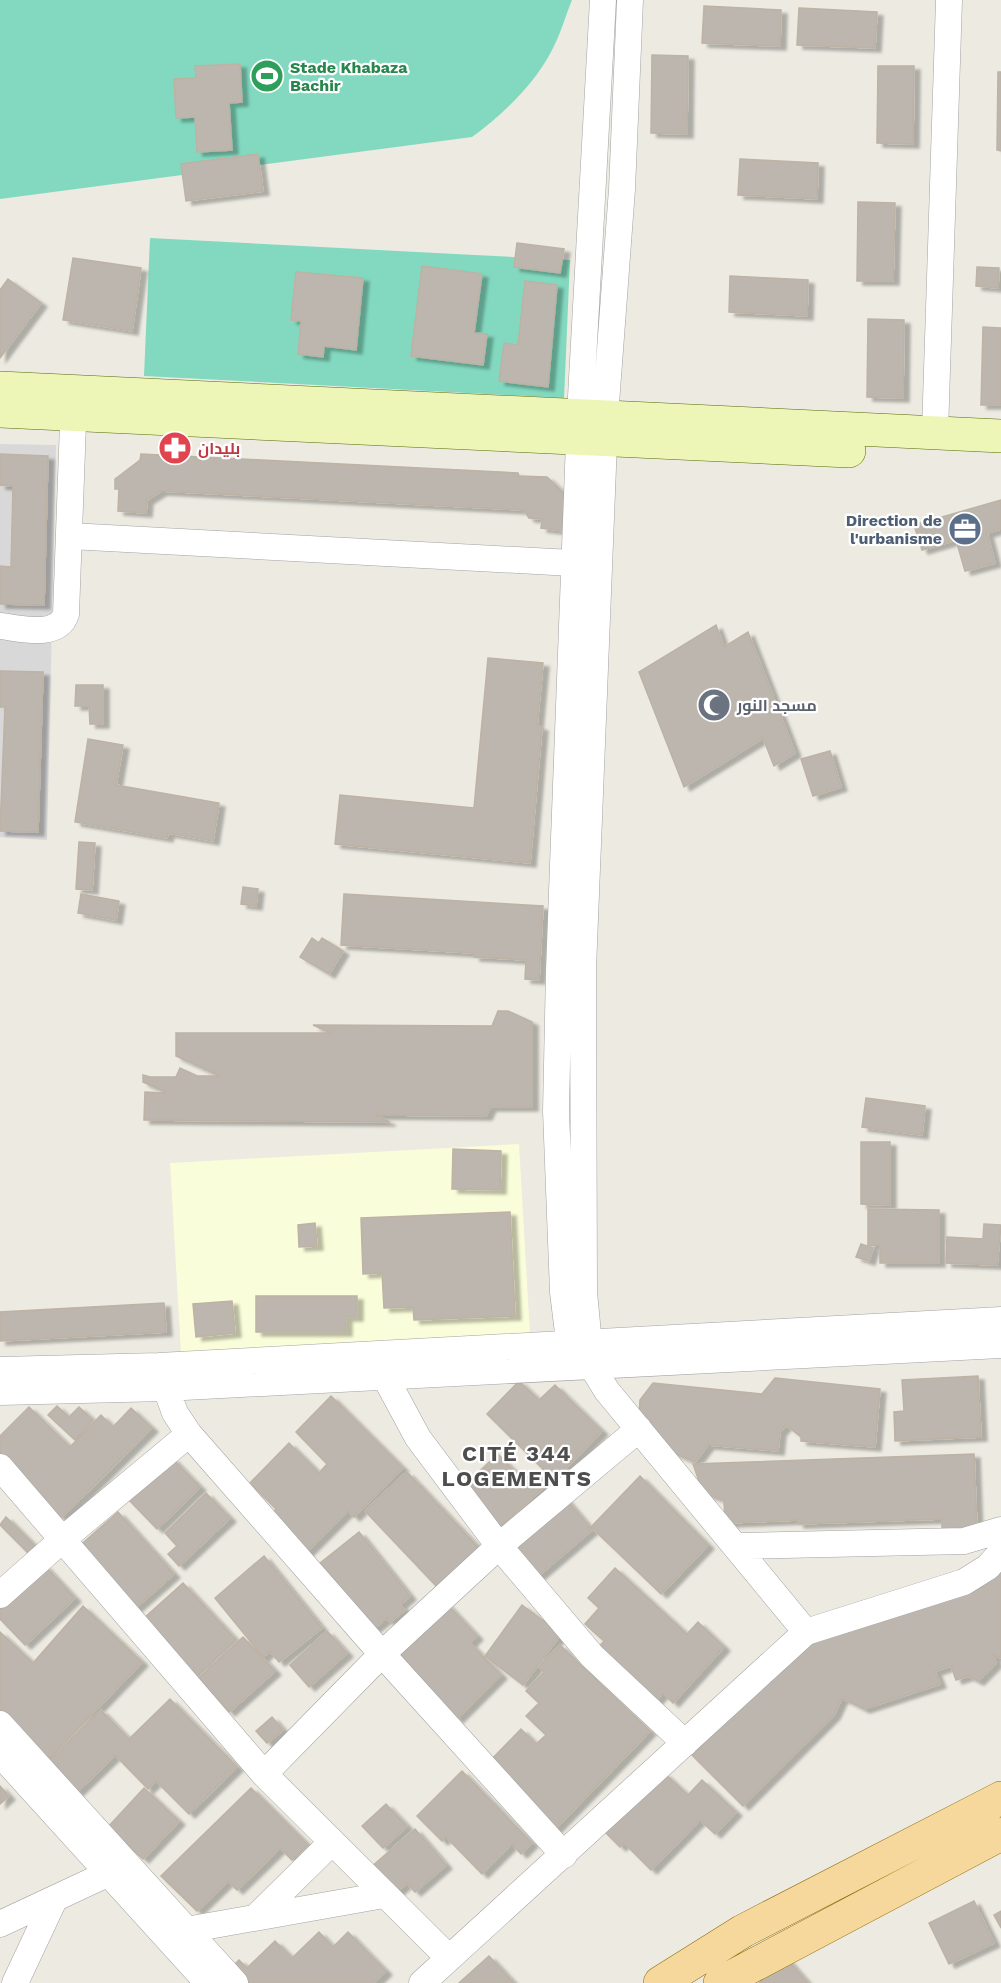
<svg xmlns="http://www.w3.org/2000/svg" width="1001" height="1983" font-family="'Work Sans',Cairo,sans-serif">
  <style>
    .residential { fill: #d9d8d8 }
    .education { fill: #fafdd9 }
    .pitch { fill: #82d9bf }
    .building { fill: #bdb6ae; stroke: #bdb2a4; stroke-width: 1.5; filter: url(#shadow) }
    .lines { fill: none; stroke-linecap: round; stroke-linejoin: round }
    .street-casing { stroke: #a2a2a2; stroke-width: 27 }
    .secondary-casing { stroke: #576b0a; stroke-width: 34 }
    .primary-casing { stroke: #8c6c07; stroke-width: 34 }
    .street { stroke: #fff; stroke-width: 26 }
    .secondary { stroke: #edf6b6; stroke-width: 33 }
    .primary { stroke: #f7d89c; stroke-width: 33 }
    .labels { text-anchor: middle; stroke-width: 4.5; stroke-linejoin: round; paint-order: stroke }
    .leisure-label { font-size: 16px; font-weight: bold; fill: #27864d; stroke: #fff; text-anchor: start }
    .health-label { font-size: 16px; font-weight: bold; fill: #be3a42; stroke: #fff; text-anchor: start }
    .service-label { font-size: 16px; font-weight: bold; fill: #4e5e75; stroke: #fff; text-anchor: end }
    .worship-label { font-size: 16px; font-weight: bold; fill: #5b616d; stroke: #fff; text-anchor: start }
    .district-label { font-size: 22px; font-weight: bold; letter-spacing: 1.5px; fill: #4e4e4e; stroke: #fff }
  </style>
  <defs>
    <filter id="shadow"><feDropShadow dx="6" dy="4" stdDeviation="1.5" flood-color="#0004"/></filter>
  </defs>
  <rect width="100%" height="100%" fill="#eceae1"/>
  <path class="residential" d="M0 444 56 445 47 840 0 837Z"/>
  <path class="education" d="M519 1144 530 1334 181 1353 170 1163Z"/>
  <path class="pitch" d="M0 0H572C565 17 560 36 551 52 533 86 502 115 472 137L0 199Z
    M150 238 570 260 564 398 144 376Z"/>
  <path class="building" d="M704 6 781 10 780 46 702 43Z
    M799 8 877 12 875 48 797 45Z
    M652 55 688 56 687 134 651 133Z
    M240 64 242 102 229 103 232 150 197 152 195 117 176 118 174 79 196 78 195 66Z
    M878 66H914L913 144 877 143Z
    M998 72H1001V151L997 150Z
    M258 154 263 191 186 201 181 164Z
    M740 159 818 163 817 199 738 195Z
    M858 202 895 203 893 281H857Z
    M517 243 564 249 560 273 514 267Z
    M73 258 141 268 132 331 63 320Z
    M422 266 482 274 474 333 487 334 483 365 411 356Z
    M977 267 999 268 998 288 976 286Z
    M296 272 363 278 356 350 324 346 323 357 298 354 301 321 291 320Z
    M730 276 808 280 807 316 729 312Z
    M8 279 41 303 0 358V290Z
    M525 281 557 285 548 387 499 381 504 343 518 345Z
    M868 319 904 320 903 398 867 397Z
    M983 327 1001 328V405H981Z
    M0 454 48 456 44 605 0 604V566L11 567 13 486 0 485Z
    M141 454 518 473 519 476 547 477 569 498 564 531 541 528 542 519 529 518 524 510 161 491 147 500 146 513 118 511 119 489H115V479L140 460Z
    M1001 500V529L987 533 995 563 965 571 956 540 922 550 914 525Z
    M716 625 724 647 748 632 795 753 774 766 763 738 684 787 639 672Z
    M488 658 543 663 537 726 542 727 530 863 335 844 340 795 474 808Z
    M0 671 43 672 38 832 0 831 5 707H0Z
    M76 685H103V724H90L89 706H75Z
    M88 739 123 745 116 785 219 803 213 841 168 833 167 838 75 822Z
    M830 751 841 787 813 796 801 759Z
    M79 842 95 843 92 890 76 889Z
    M243 887 258 889 256 906 241 904Z
    M81 894 119 901 116 920 78 913Z
    M344 894 543 906 539 980 525 979 526 960 474 957V953L341 945Z
    M312 938 319 943 322 938 343 951 329 974 300 957Z
    M498 1011H508L532 1022V1107H490L486 1116 375 1115 390 1122 144 1120 145 1092 167 1093 143 1082V1075L150 1077H176L180 1068 197 1076H220L176 1056V1033H331L313 1025 492 1026Z
    M866 1098 925 1106 922 1135 862 1127Z
    M861 1142H890V1205L861 1204Z
    M453 1149 501 1151 500 1190 452 1189Z
    M868 1209 939 1210V1263H880V1245L868 1246Z
    M510 1212 515 1316 414 1320 413 1307 384 1308 382 1273 363 1274 361 1218Z
    M315 1223 317 1246 299 1247 298 1225Z
    M984 1224 1001 1225 997 1265 946 1263 947 1237 983 1239Z
    M861 1244 873 1248 869 1261 856 1257Z
    M256 1296H357V1317H346V1332H256Z
    M232 1301 235 1333 196 1337 193 1304Z
    M164 1303 166 1332 0 1341V1312Z
    M978 1376 981 1437 895 1441 894 1412 904 1411 902 1380Z
    M775 1378 880 1389 875 1447 801 1441V1437L786 1425 780 1432 778 1451 708 1445 695 1462 671 1452 639 1415 640 1400 653 1383 762 1394Z
    M519 1381 539 1400 555 1385 602 1431 554 1480 487 1414Z
    M331 1396 403 1468 354 1517 348 1511 304 1555 267 1519 276 1509 250 1483 289 1443 319 1473 327 1464 296 1432Z
    M57 1406 69 1417 79 1407 93 1420 75 1440 48 1415Z
    M29 1407 70 1447 101 1415 113 1427 131 1408 152 1428 61 1518 0 1458V1436Z
    M498 1454 523 1481 533 1472 545 1486 499 1528 462 1487Z
    M974 1454 977 1530 942 1531V1519L798 1524V1520L725 1523 724 1500 703 1493 693 1464Z
    M172 1458 200 1487 157 1529 129 1500Z
    M407 1472 479 1548 437 1587 365 1511Z
    M640 1476 708 1545 661 1594 591 1527Z
    M206 1493 230 1518 179 1566 168 1554 177 1546 165 1533Z
    M565 1498 592 1530 537 1577 510 1545Z
    M118 1512 174 1574 132 1611 76 1549Z
    M6 1517 39 1550 32 1557 0 1525Z
    M359 1532 410 1596 400 1605 405 1610 390 1622 387 1618 373 1629 320 1563Z
    M264 1556 322 1628 279 1662 270 1651 263 1657 215 1598Z
    M44 1565 75 1598 25 1645 0 1619V1607Z
    M615 1568 687 1634 698 1622 724 1647 673 1703 663 1693 653 1704 597 1649 604 1641 585 1624 599 1608 588 1598Z
    M1001 1568V1658L993 1655 996 1663 978 1681 968 1676 956 1680 951 1666 935 1671 940 1684 864 1709 842 1698 834 1715 743 1806 692 1755 808 1641 982 1587Z
    M183 1583 236 1640 194 1679 144 1618Z
    M446 1603 477 1636 470 1643 501 1675 457 1719 394 1653Z
    M522 1605 561 1634 523 1685 485 1656Z
    M83 1606 142 1662 48 1760 0 1715V1632L33 1663Z
    M327 1631 347 1653 309 1687 290 1665Z
    M243 1637 275 1671 229 1712 199 1678Z
    M560 1645 650 1731 555 1829 488 1763 521 1729 536 1744 546 1735 526 1716 539 1703 526 1691 544 1672 539 1667Z
    M170 1699 237 1767 189 1814 156 1781 148 1789 115 1755 77 1792 48 1762 101 1710 129 1739Z
    M272 1717 283 1730 267 1743 256 1731Z
    M462 1771 532 1843 521 1854 512 1844 482 1874 446 1837 442 1841 417 1816Z
    M664 1773 688 1795 702 1780 736 1812 715 1834 700 1820 651 1870 624 1843 620 1847 606 1833Z
    M0 1786 9 1796 0 1804Z
    M144 1788 179 1821 143 1859 108 1827Z
    M251 1788 308 1845 292 1860 280 1848 237 1890 228 1881 197 1911 161 1876Z
    M386 1804 407 1826 383 1848 362 1826Z
    M415 1829 446 1865 415 1892 407 1883 394 1894 371 1867Z
    M974 1901 994 1943 949 1964 929 1923Z
    M1001 1911V1928L994 1915Z
    M319 1932 333 1947 348 1932 386 1971 374 1983H242L229 1970 239 1960 247 1968 275 1941 292 1958Z
    M489 1956 514 1983H459Z
    M787 1959 808 1983H759Z"/>
  <g class="lines">
    <defs>
      <path id="street" d="M630 0 622 189 605 417 583 969 584 1292 591 1365 607 1391 806 1632
        M935 432 949 0
        M70 536 590 564
        M0 626C20 628 58 639 66 614L74 396
        M377 1362 418 1438 499 1546 592 1656 685 1743
        M572 1366 563 1292 556 1111 559 971 580 415 603 0
        M0 1370 159 1366 1001 1320
        M161 1374 175 1413 189 1434 382 1654 564 1855
        M0 1392 165 1388 1001 1345
        M0 1467 264 1774 449 1958
        M736 1546 964 1541 1001 1530
        M0 1595 63 1539 189 1434
        M0 1724 235 1983
        M0 1754 208 1983
        M264 1774 382 1654 499 1546 639 1429
        M257 1916 331 1843
        M0 1924 107 1874
        M186 1930 384 1895
        M15 1983 54 1900
        M422 1983 806 1632 964 1582 988 1567 1001 1552"/>
      <path id="secondary" d="M0 388 1001 436
        M0 411 849 451"/>
      <path id="primary" d="M660 1983 743 1931 1001 1798
        M720 1983 1001 1834"/>
    </defs>
    <use href="#street" class="street-casing"/>
    <use href="#secondary" class="secondary-casing"/>
    <use href="#primary" class="primary-casing"/>
    <use href="#street" class="street"/>
    <use href="#secondary" class="secondary"/>
    <use href="#primary" class="primary"/>
  </g>
  <defs>
    <symbol id="stadium-disc" viewBox="-11 -11 22 22"><circle r="9.5" fill="#2e9e5b" stroke="#fff"/><path d="M0-5a6.5 5 0 1 0 0 10a6.5 5 0 1 0 0-10ZM-3.5-1.8h7v3.6h-7Z" fill="#fff"/></symbol>
    <symbol id="pharmacy-disc" viewBox="-11 -11 22 22"><circle r="9.5" fill="#e0444e" stroke="#fff"/><path d="M-2-6h4v4h4v4h-4v4h-4v-4h-4v-4h4Z" fill="#fff"/></symbol>
    <symbol id="office-disc" viewBox="-11 -11 22 22"><circle r="9.5" fill="#5c6f8a" stroke="#fff"/><path d="M-6-3h4V-5.5h4V-3h4V5H-6ZM-1-4.5V-3h2v-1.5ZM-6 0V1H6V0Z" fill="#fff"/></symbol>
    <symbol id="mosque-disc" viewBox="-11 -11 22 22"><circle r="9.5" fill="#6b7280" stroke="#fff"/><path d="M3.5-4.9A6 6 0 1 0 3.5 4.9A5 5 0 1 1 3.5-4.9Z" fill="#fff"/></symbol>
  </defs>
  <g fill-rule="evenodd">
    <use href="#stadium-disc" x="248" y="57" width="38" height="38"/>
    <use href="#pharmacy-disc" x="156" y="429" width="38" height="38"/>
    <use href="#office-disc" x="946" y="510" width="38" height="38"/>
    <use href="#mosque-disc" x="695" y="686" width="38" height="38"/>
  </g>
  <g class="labels">
    <g class="leisure-label">
      <text x="290" y="73">Stade Khabaza<tspan x="290" dy="18">Bachir</tspan></text>
    </g>
    <g class="health-label">
      <text x="198" y="454">بليدان</text>
    </g>
    <g class="service-label">
      <text x="942" y="526">Direction de<tspan x="942" dy="18">l'urbanisme</tspan></text>
    </g>
    <g class="worship-label">
      <text x="737" y="711">مسجد النور</text>
    </g>
    <g class="district-label">
      <text x="517" y="1461">CITÉ 344<tspan x="517" dy="25">LOGEMENTS</tspan></text>
    </g>
  </g>
</svg>
